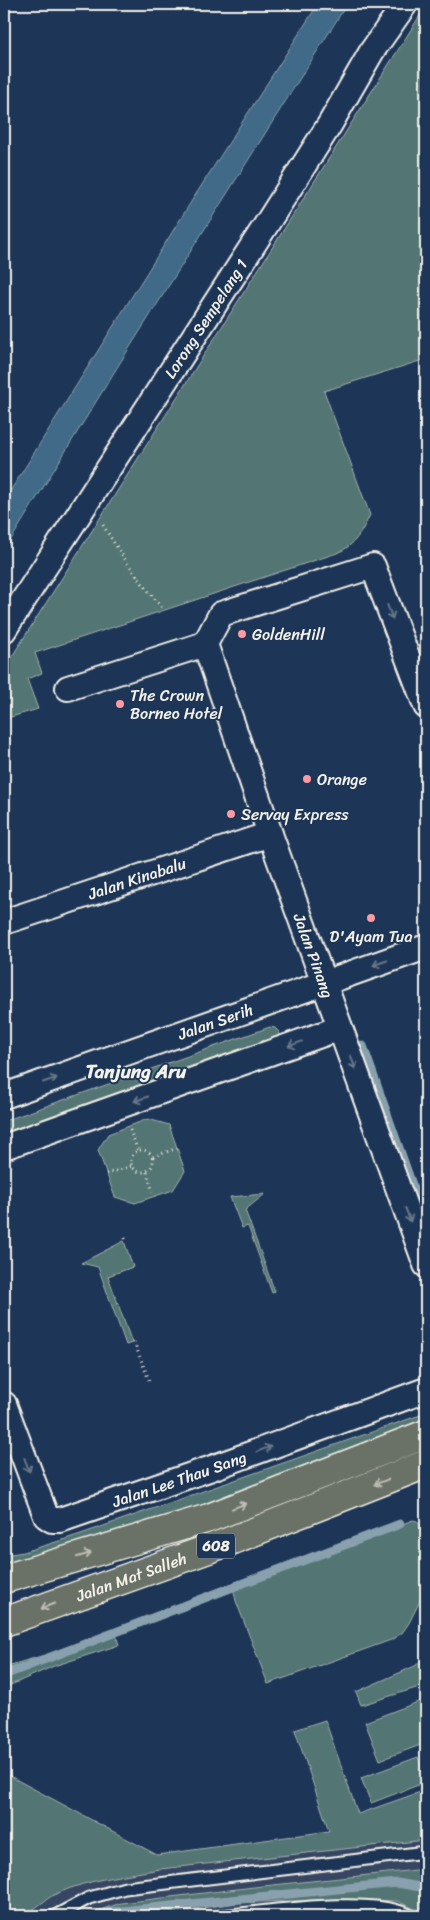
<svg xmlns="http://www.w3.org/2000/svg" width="430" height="1920" font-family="Sriracha,sans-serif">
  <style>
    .built { fill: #344562 }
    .green { fill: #537473; stroke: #a4b2ae }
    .water { fill: #416b88; stroke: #89a1ae }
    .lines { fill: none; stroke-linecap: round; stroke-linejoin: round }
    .stream { stroke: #89a1ae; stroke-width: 9 }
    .lane-casing { stroke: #f4f1e8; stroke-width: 15 }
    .street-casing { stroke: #f4f1e8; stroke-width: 28 }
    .primary-casing { stroke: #f4f1e8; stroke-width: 31 }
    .path { stroke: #f4f1e8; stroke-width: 3; stroke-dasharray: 1 4; stroke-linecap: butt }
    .lane { stroke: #1d3557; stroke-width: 11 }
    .street { stroke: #1d3557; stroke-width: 24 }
    .primary { stroke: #6a7166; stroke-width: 28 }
    .oneway { stroke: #68778a }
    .oneway2 { stroke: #bdbeb4 }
    .poi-dot { fill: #ff9aa2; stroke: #1d3557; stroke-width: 2 }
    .labels { text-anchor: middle; stroke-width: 4; stroke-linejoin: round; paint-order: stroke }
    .shield { fill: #1d3557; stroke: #b4b9bc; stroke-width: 1 }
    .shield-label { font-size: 15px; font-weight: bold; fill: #f4f1e8 }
    .street-label { font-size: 16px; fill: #f4f1e8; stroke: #1d3557 }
    .poi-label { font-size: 16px; fill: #f4f1e8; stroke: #1d3557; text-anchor: start }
    .quarter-label { font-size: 19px; font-weight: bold; fill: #f4f1e8; stroke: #1d3557 }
  </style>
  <rect width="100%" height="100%" fill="#1d3557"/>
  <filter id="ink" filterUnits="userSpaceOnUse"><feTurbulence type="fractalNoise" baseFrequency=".02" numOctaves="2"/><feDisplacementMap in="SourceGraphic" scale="10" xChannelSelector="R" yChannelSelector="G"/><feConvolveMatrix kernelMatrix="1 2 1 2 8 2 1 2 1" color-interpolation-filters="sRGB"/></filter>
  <g filter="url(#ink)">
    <path class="built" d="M4 1773 157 1855 301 1841 426 1825V1916H4Z"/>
    <path class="green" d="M426 6V359L324 391 370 515C362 531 355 546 337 553L35 653 42 673 27 679 38 709 4 719V669Z
      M270 1027 275 1028 279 1032 278 1037 274 1040 4 1136V1121Z
      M148 1119 169 1125 185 1171 173 1190 135 1203 115 1197 98 1150 108 1134Z
      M265 1194 245 1210 275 1292 272 1293 248 1226 242 1228 230 1197Z
      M124 1241 133 1267 108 1276 132 1343 126 1345 98 1267 81 1263Z
      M426 1413V1425L146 1533 4 1572V1555L24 1552 78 1535Z
      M413 1520 417 1521 426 1529V1589L409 1623 402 1633 391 1640 268 1684 236 1601 233 1587Z
      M116 1634 119 1645 54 1666 4 1688V1667Z
      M426 1657V1685L361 1705 356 1692 415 1666Z
      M426 1699V1743L380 1760 365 1722Z
      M325 1720 358 1814 426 1790V1840L160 1869C126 1875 90 1879 58 1893 48 1897 39 1906 29 1912L26 1916H4V1773L157 1855 329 1831 295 1730Z
      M418 1757 426 1782 371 1803 361 1778Z
      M426 1869V1914L397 1901 341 1899 235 1903 148 1916H82L121 1903 254 1887Z"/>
    <path class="water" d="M318 4H347L118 366 4 551V501L196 194Z
      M344 1913 379 1916H292H297Z"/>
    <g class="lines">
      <path class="stream" d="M363 1046 416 1196
        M4 1675 233 1587 400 1524
        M93 1916 111 1912 397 1883 426 1888"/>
      <defs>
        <path id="lane" d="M55 1916 89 1898 125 1888 426 1852
          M221 1916C267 1912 372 1895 411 1916"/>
        <g id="street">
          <path id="s1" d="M4 630 266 225 330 124 372 51 405 4"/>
          <path id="s2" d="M205 644 270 834 426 1265"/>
          <path d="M68 688 205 644 221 614 373 566 426 706"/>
          <path id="s3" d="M4 922 270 834"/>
          <path id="s4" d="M4 1096 426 947"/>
          <path d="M4 1147 340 1028"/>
          <path id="s5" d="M4 1404 46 1516 52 1520H60L209 1469 426 1390"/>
        </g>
        <g id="primary">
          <path d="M4 1579 209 1518 426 1434"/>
          <path id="s6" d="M4 1622 225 1543 426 1464"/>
        </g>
      </defs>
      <use href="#lane" class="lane-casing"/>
      <use href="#street" class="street-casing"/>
      <use href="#primary" class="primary-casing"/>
      <path class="path" d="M103 525C121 555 141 583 164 610
        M130 1130 138 1151
        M131 1161a11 11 0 1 1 22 0a11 11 0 1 1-22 0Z
        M153 1157 177 1148
        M147 1172 154 1196
        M106 1174 132 1166
        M125 1238 126 1241
        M134 1342 149 1380"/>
      <use href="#lane" class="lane"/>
      <use href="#street" class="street"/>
      <use href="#primary" class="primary"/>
    </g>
    <defs><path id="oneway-shaft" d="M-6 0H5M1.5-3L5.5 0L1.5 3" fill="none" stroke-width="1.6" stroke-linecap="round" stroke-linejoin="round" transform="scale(1.25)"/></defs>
    <g class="oneway">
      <use href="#oneway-shaft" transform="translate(390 612) rotate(69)"/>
      <use href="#oneway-shaft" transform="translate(380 963) rotate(161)"/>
      <use href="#oneway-shaft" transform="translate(295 1044) rotate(160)"/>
      <use href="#oneway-shaft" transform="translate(353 1062) rotate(70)"/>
      <use href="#oneway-shaft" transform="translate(50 1080) rotate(-19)"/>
      <use href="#oneway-shaft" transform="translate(141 1099) rotate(161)"/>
      <use href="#oneway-shaft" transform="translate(408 1215) rotate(70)"/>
      <use href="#oneway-shaft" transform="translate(264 1449) rotate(-20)"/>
      <use href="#oneway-shaft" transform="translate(27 1465) rotate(69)"/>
    </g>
    <g class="oneway2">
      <use href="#oneway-shaft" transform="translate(381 1482) rotate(159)"/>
      <use href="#oneway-shaft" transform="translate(239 1506) rotate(-21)"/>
      <use href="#oneway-shaft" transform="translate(84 1555) rotate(-17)"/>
      <use href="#oneway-shaft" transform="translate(48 1606) rotate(159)"/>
    </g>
  </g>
  <g class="poi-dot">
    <circle cx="242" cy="634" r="5"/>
    <circle cx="120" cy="704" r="5"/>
    <circle cx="307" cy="779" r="5"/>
    <circle cx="231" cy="814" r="5"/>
    <circle cx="371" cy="918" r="5"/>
  </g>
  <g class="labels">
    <rect class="shield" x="197" y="1533.5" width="38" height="25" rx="4"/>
    <g class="shield-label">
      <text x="216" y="1551">608</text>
    </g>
    <g class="street-label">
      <text dy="6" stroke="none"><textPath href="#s1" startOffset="371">Lorong Sempelang 1</textPath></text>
      <text dy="6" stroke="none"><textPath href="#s3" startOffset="140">Jalan Kinabalu</textPath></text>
      <text dy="6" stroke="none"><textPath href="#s2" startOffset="330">Jalan Pinang</textPath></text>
      <text dy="6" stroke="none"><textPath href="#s4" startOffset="224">Jalan Serih</textPath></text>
      <text dy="6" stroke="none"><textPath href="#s5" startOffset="261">Jalan Lee Thau Sang</textPath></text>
      <text dy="6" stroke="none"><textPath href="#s6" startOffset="135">Jalan Mat Salleh</textPath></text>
    </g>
    <g class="poi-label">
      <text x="252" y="640">GoldenHill</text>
      <text x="130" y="701">The Crown<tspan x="130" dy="18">Borneo Hotel</tspan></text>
      <text x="317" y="785">Orange</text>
      <text x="241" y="820">Servay Express</text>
      <text x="371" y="942" text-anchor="middle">D'Ayam Tua</text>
    </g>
    <g class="quarter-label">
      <text x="136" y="1078">Tanjung Aru</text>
    </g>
  </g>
  <rect width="430" height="1920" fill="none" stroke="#1d3557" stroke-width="20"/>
  <rect x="10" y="10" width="410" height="1900" fill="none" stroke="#f4f1e8" stroke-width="2" filter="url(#ink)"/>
</svg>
